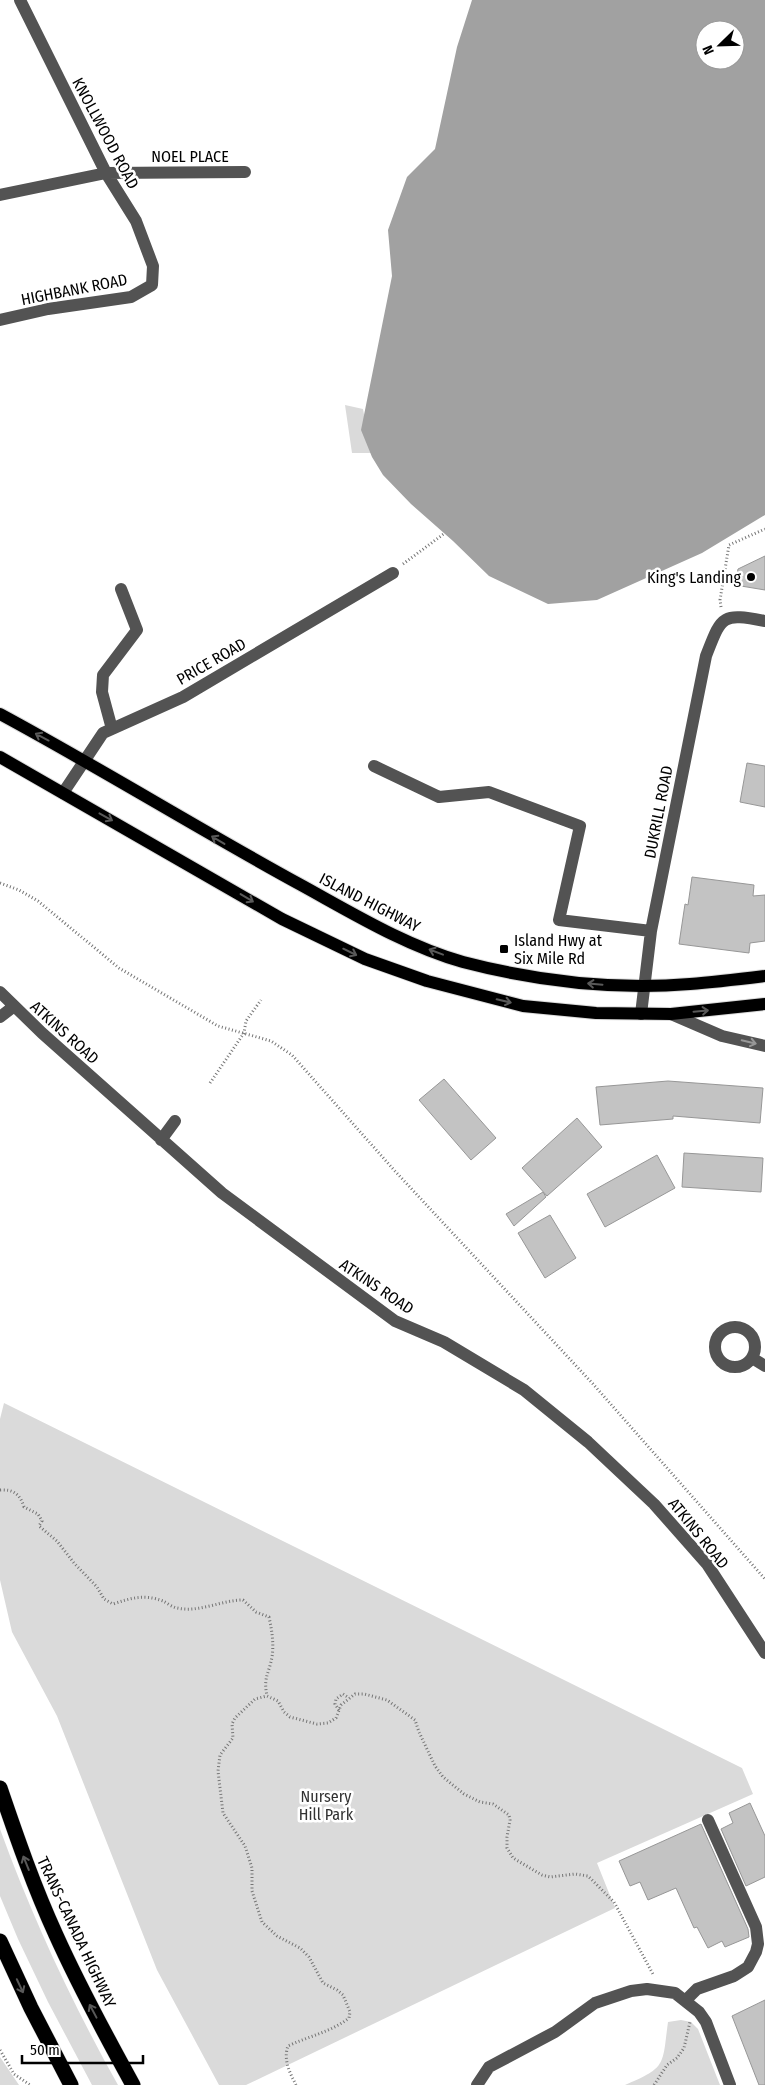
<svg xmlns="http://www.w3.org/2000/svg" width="765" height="2085" font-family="'Fira Sans Condensed',sans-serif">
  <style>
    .green { fill: #dadada }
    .water { fill: #a1a1a1; fill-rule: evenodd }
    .building { fill: #c3c3c3; stroke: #979797 }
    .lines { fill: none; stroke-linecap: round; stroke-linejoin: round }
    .major-casing { stroke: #dbdbdb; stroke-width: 14 }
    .highway-casing { stroke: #dbdbdb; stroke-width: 16 }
    .path { stroke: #757575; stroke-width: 3; stroke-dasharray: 1 2.5; stroke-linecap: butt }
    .minor { stroke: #535353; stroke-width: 12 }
    .major { stroke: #000; stroke-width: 12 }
    .highway { stroke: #000; stroke-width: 15 }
    .oneway { stroke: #595959 }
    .oneway2 { stroke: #989898 }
    .poi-dot { fill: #000; stroke: #fff; stroke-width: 2 }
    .labels { text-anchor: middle; stroke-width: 5; stroke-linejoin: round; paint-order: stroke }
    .street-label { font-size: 16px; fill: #000; stroke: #fff }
    .poi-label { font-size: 16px; fill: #000; stroke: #fff; text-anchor: end }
    .park-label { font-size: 16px; fill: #313131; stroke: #fff }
  </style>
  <rect width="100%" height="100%" fill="#fff"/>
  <path class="green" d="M345 405 363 409 371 453H352Z
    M4 1403 742 1768 753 1794 597 1863 615 1908 246 2085H219L157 1970 57 1716 12 1632 0 1580V1419Z
    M0 1829C32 1917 72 2003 118 2085H92L48 2002 18 1939 0 1896Z
    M681 2020 691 2022 698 2029 720 2085H625C667 2067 662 2066 668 2022Z
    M0 2057 19 2085H0Z"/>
  <path class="water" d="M472 0H765V515L702 553 597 600 548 604 489 576 453 541 411 504 383 475 372 457 361 430 392 276 388 230 407 177 435 149 457 47ZM705 30H735V60H705Z"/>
  <path class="building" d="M765 556V590L735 585 738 569Z
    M747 763 765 766V807L740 802Z
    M692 877 754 885 753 896 765 895V941L750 943 749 953 679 944 685 904 688 905Z
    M444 1079 496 1138 471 1160 419 1100Z
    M668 1081 763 1088 760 1123 673 1116V1119L600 1125 596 1087Z
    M577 1118 602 1147 547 1196 522 1168Z
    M684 1153 763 1158 761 1192 682 1187Z
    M657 1155 675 1188 605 1227 587 1194Z
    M543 1192 546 1197 514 1226 506 1214Z
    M550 1215 576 1258 545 1278 518 1233Z
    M750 1803 765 1836V1877L746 1886 721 1829 733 1823 729 1813Z
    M701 1824 748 1929 749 1937 725 1947 722 1941 708 1948 697 1927 694 1928 676 1888 648 1900 640 1882 630 1886 619 1861Z
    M765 2000V2085H759L732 2016Z"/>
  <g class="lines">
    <defs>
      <path id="major" d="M0 714C102 769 200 830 301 885 352 913 406 946 463 962 536 981 614 990 690 984 715 982 740 979 765 976
        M0 757 282 919 365 959 427 981 523 1006 596 1013 671 1014 765 1004"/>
      <path id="highway" d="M0 1788C17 1838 34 1887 56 1935 79 1986 106 2036 133 2085
        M0 1941 31 2008 71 2085"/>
    </defs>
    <use href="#major" class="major-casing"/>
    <use href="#highway" class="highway-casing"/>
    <path class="path" d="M403 564 445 533
      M721 607 720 600 729 545 765 529
      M0 883 19 890 38 901 119 968 218 1026 271 1041 292 1055 394 1170 593 1384 765 1579
      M210 1083 244 1033 246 1021 261 1000
      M0 1490C13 1489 20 1494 24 1507L38 1514 42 1521 39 1526 57 1541 74 1563 97 1587 104 1599 113 1604C131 1598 144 1594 163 1601 167 1603 172 1607 177 1608 199 1613 222 1600 243 1600L256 1612 269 1617C272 1631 274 1644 272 1657 269 1674 263 1677 267 1696
      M339 1710 335 1704 336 1699 343 1694 349 1698
      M0 2050 14 2074 30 2085
      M296 2085C290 2073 283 2060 288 2046 309 2036 331 2032 349 2018L350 2012 343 1995 337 1990 323 1983 309 1957 300 1948 277 1936 262 1922 252 1891V1868L245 1846 223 1813 218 1771 220 1755 233 1738 232 1724 235 1718 255 1699 267 1696 278 1701 284 1712 290 1717 317 1724 328 1723 336 1718 341 1705 355 1694H364L387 1700 415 1720 419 1732 435 1766 443 1777 464 1794 480 1802 493 1804 509 1815 510 1820 507 1837V1848L513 1858 542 1875 550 1877 575 1874 588 1876 614 1902 654 1976
      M654 2085 667 2065 677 2058 684 2048 690 2022"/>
    <path class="minor" d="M0 195 106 173 245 172
      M0 320 48 309 131 297 152 285 153 266 136 221 106 173 20 0
      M112 729 102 692 103 675 137 630 121 589
      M374 766 439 797 489 792 580 826 559 920 651 931
      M63 793 103 733 183 697 393 573
      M0 992 42 1033 222 1193 395 1321 444 1342 524 1390 588 1442 654 1504 707 1564 765 1653
      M641 1014 651 931 706 656C722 615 721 613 765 621
      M671 1014 722 1036 765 1046
      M0 1017 13 1007
      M161 1140 175 1121
      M715 1347a20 20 0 1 1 40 0a20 20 0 1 1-40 0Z
      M752 1358 765 1366
      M686 2000 697 1989 734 1976 748 1967 756 1952 758 1944 756 1927 708 1820
      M477 2085 489 2067 555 2032 595 2003 631 1991 647 1989 675 1993 699 2012 706 2022 730 2085"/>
    <use href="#major" class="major"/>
    <use href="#highway" class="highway"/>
  </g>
  <defs><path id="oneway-shaft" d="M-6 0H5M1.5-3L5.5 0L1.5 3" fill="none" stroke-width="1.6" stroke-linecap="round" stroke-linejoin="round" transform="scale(1.25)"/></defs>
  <g class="oneway">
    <use href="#oneway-shaft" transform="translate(42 737) rotate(-152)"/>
    <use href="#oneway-shaft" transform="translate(106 817) rotate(29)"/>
    <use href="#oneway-shaft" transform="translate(218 840) rotate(-149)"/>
    <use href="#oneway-shaft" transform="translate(247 898) rotate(31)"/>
    <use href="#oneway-shaft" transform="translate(350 952) rotate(26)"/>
    <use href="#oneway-shaft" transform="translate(436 952) rotate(-159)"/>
    <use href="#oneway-shaft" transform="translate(595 984) rotate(-175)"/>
    <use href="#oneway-shaft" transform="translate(504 1001) rotate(13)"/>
    <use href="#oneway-shaft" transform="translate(701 1011) rotate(-5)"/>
    <use href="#oneway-shaft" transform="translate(26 1863) rotate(-112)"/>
    <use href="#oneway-shaft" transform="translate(20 1986) rotate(65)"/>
    <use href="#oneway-shaft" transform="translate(93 2011) rotate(-118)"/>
  </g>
  <use class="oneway2" href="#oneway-shaft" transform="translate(749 1042) rotate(13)"/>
  <g class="poi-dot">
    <circle cx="751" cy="577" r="5"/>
    <rect x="499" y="944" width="10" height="10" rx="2.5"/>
  </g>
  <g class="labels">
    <g class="street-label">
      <text transform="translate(106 133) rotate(62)" y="6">KNOLLWOOD ROAD</text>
      <text x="190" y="162">NOEL PLACE</text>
      <text transform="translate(74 289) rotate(-11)" y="6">HIGHBANK ROAD</text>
      <text transform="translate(211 661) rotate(-30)" y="6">PRICE ROAD</text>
      <text transform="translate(658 812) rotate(-79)" y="6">DUKRILL ROAD</text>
      <text transform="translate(370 902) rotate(27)" y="6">ISLAND HIGHWAY</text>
      <text transform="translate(65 1032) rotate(42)" y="6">ATKINS ROAD</text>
      <text transform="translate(377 1286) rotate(34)" y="6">ATKINS ROAD</text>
      <text transform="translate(699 1533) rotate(51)" y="6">ATKINS ROAD</text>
      <text transform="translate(77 1932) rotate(65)" y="6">TRANS-CANADA HIGHWAY</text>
    </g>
    <g class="poi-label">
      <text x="741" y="583">King's Landing</text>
      <text x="514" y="946" text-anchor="start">Island Hwy at<tspan x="514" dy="18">Six Mile Rd</tspan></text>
    </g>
    <g class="park-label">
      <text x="326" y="1802">Nursery<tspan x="326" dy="18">Hill Park</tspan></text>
    </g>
  </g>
  <g transform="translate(720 45) rotate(247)"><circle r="24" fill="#ffffff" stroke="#999999"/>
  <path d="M0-4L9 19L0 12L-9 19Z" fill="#000000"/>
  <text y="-8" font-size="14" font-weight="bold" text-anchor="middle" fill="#000000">N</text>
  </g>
  <path d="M22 2055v8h121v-8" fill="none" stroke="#000000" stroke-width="2.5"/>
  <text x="30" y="2055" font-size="15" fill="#000000" stroke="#ffffff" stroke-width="4" paint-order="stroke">50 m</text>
</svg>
